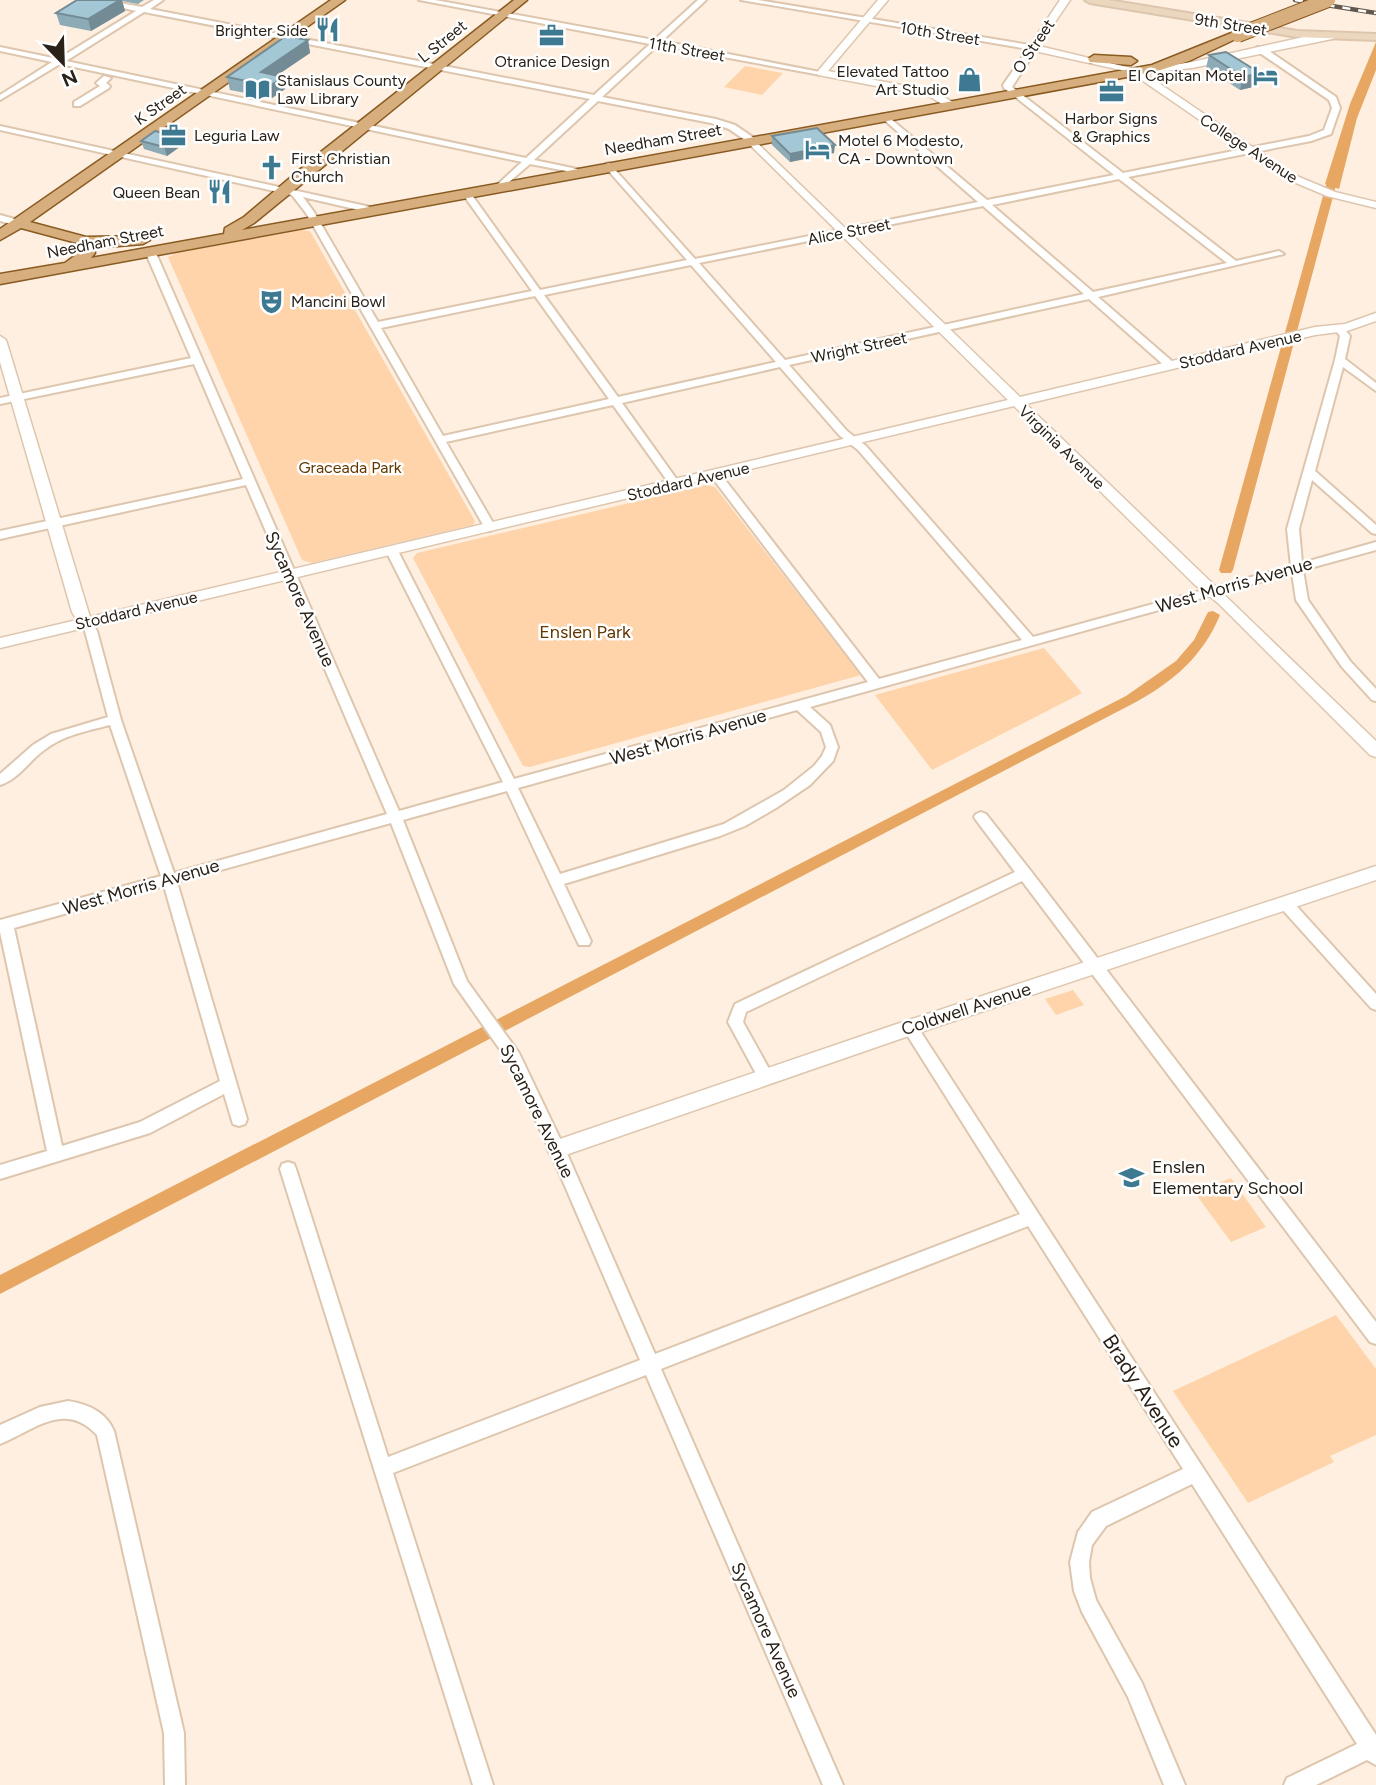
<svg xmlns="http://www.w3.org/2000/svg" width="1376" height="1785" font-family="Figtree,sans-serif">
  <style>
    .green { fill: #ffd4aa }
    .water { fill: #e7a762 }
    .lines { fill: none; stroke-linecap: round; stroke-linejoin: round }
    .canal { fill: #e7a762; fill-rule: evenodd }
    .minor-casing { stroke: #dec6ae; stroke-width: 4 }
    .tertiary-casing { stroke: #dec6ae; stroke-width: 3 }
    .secondary-casing { stroke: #dec6ae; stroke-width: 4 }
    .primary-casing { stroke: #895b22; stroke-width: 3 }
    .minor { fill: #fff; fill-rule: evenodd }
    .tertiary { fill: #fff; fill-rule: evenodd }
    .secondary { fill: #ebd7be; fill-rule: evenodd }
    .primary { fill: #d7af7e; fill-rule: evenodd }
    .rail-casing { stroke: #62584d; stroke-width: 4.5 }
    .rail { stroke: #fff; stroke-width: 2.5; stroke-dasharray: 8; stroke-linecap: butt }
    .primary-bridge-casing { stroke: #895b22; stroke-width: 16; stroke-linecap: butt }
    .primary-bridge { stroke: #d7af7e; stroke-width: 14 }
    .wall { fill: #8dabb7 }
    .shaded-wall { fill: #738b95 }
    .building { fill: #a4c7d5; stroke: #738b95; stroke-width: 2 }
    .labels { text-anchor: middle; stroke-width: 5; stroke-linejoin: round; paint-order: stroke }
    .far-street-label { font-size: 16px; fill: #2a2118; stroke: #fff }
    .far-poi-label { font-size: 16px; fill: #2a2118; stroke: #fff; text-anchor: start }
    .far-park-label { font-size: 16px; fill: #613800; stroke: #fff }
    .street-label { font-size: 18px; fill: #2a2118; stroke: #fff }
    .park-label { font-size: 18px; fill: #613800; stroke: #fff }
    .poi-label { font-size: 18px; fill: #2a2118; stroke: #fff; text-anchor: start }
    .near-street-label { font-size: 21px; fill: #2a2118; stroke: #fff }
  </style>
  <rect width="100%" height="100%" fill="#feefe0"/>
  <path class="green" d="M745 66 783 73 762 95 724 87Z
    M301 230 310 231 475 521 473 525 312 563 302 560 168 257 176 253Z
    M706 485 715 487 861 675 530 767 523 766 413 558 417 553Z
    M1044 648 1082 693 932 770 875 695Z
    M1073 990 1084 1005 1056 1015 1045 999Z
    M1231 1178 1266 1227 1231 1242 1195 1193Z
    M1336 1315 1376 1369V1435L1330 1456 1334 1462 1248 1503 1173 1391Z"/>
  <path class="water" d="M1376 42V70L1357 118 1339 189 1325 184 1350 104Z"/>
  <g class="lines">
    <path class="canal" d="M1336 164 1341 167 1233 570 1231 573H1221L1219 570 1331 167Z
      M1213 611 1220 615C1203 656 1174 681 1136 702L0 1294V1275L1126 696 1176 661 1194 640 1208 612Z"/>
    <defs>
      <path id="minor" d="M89 0H104L142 7 154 0H163L150 9 594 95 650 44 419 0H435L654 40 698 0H706L662 41 825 73 821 75 658 45 602 97 716 119 735 125 754 138V142H748L729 129 711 123 598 101 534 160 582 170V174L530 164 501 189 497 186 498 184 522 162 60 64 0 100V95L52 62 0 51V47L58 59 136 11ZM144 12 590 99 526 158 66 61Z
        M741 0H758L1036 46 1037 48 1012 87 1123 173 1309 136 1324 130 1332 108 1329 100 1257 51V47H1263L1336 97 1340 108 1331 134 1311 141 1128 177 1236 261 1279 251 1284 254 1098 297 1174 363V367H1166L1089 299 789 365 847 431 866 446 1033 637 1291 566 1287 529 1335 360 1340 336 1334 328 1342 326 1350 336 1345 359 1376 383V391L1343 367 1315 471 1376 525V534L1372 533 1312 480 1299 529 1302 563 1376 542V550L1303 570 1308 600 1350 661 1376 689V701L1372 700 1342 667 1296 600 1292 573 810 707 830 725 838 747 833 761 810 785 776 808 745 826 720 836 564 884 591 941 589 945H579L577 941 507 791 403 820 467 981 519 1053 565 1149 655 1354 1020 1214 902 1027 905 1023 910 1021 915 1023 1376 1735V1765L1367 1760 1316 1785H1284L1287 1778 1357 1744 1192 1484 1106 1526 1092 1545 1089 1562 1090 1578 1096 1600 1142 1683 1185 1785H1164L1128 1697 1082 1612 1074 1591 1070 1562 1078 1532 1092 1512 1183 1469 1028 1226 661 1369 843 1785H823L646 1375 393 1473 493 1785H473L280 1169 282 1164 288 1162 294 1164 296 1169 388 1457 640 1360 549 1149 508 1061 454 984 391 823 177 882 247 1119 245 1124 239 1126 233 1124 224 1094 150 1133 0 1179V1165L47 1151 0 932V920L161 876 110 725C87 731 63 735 43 751 28 762 19 779 0 785V774L33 745 51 734 108 717 85 631 80 622 82 619H90L97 631 121 720 174 873 387 814 246 485 0 539V531L243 479 194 364 0 404V398L191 358 145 251 147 249 155 251 399 811 503 782 386 551 388 548 392 547 398 551 514 779 868 682 711 476V472H719L879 679 1022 640 858 450 839 435 780 367 622 403 680 484 675 487 671 486 613 405 446 442 496 528 490 531 486 530 306 213 292 195 0 130V126L375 208V212L372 213 303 197 314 212 378 322 532 291 462 193 466 190 469 191 540 290 687 260 606 168V164L609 163 695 259 978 202 882 118V114H885L987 200 1114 175 1004 88 1003 85 1028 49ZM1119 179 1227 263 1093 292 992 205ZM983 206 1084 294 785 360 699 263ZM691 265 776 362 618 397 544 295ZM535 296 609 399 443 436 381 328ZM797 710 821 732 826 747 822 756 814 766 784 790 724 824 560 874 518 788ZM164 886 220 1081 140 1122 62 1146 14 928Z
        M104 76 111 78 106 83 110 86 109 88 80 106H74V102L100 86 96 83Z
        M0 215 22 221 24 223 19 226 0 221Z
        M981 812 986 814 1030 870 1376 1322V1344L1370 1342 1022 881 746 1012 743 1022 773 1076 770 1081 765 1082 760 1081 728 1022 735 1004 1015 872 976 820 974 817 976 814Z
        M1286 899 1291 900 1376 994V1010L1371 1008 1281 908 1279 904 1281 900Z
        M68 1401C88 1404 106 1412 114 1431L184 1733 185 1785H165L164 1733 97 1435C65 1400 34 1430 0 1444V1425L40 1407Z"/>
      <path id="tertiary" d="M878 0H888L828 71 932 91 953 102V106H945L929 96 818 75V71Z
        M1060 0H1070L1039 46 1139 70 1192 62 1308 36 1335 34V38L1332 39 1192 68 1144 73 1292 174 1335 192 1376 202V208L1327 196 1284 178 1130 72 1030 50 1028 48Z
        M751 137 1020 397 1315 327 1345 324 1376 313V321L1347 331 1315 335 1026 404 1376 741V757L1370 755 1218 603 1194 584 1014 406 0 648V638L77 620 72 612 0 362V336L6 340 90 617 1008 400 747 142 746 140Z
        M1376 866V880L897 1040 557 1158 550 1155 547 1149 550 1143 557 1140 894 1025Z"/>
      <path id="secondary" d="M1085 0H1108L1297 31 1376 34V40L1297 37 1090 3Z"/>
      <path id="primary" d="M331 0H345L30 222 86 237 143 236 150 240 143 244 94 248 95 253 91 258 224 234 225 228 244 217 317 155 514 0H527L254 223 242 230 1152 65 1234 32 1238 31 1244 35 1189 61 1154 72 0 284V274L65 263 80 252 77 243 21 228 0 240V229Z
        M1094 55 1131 57 1137 61 1131 65 1090 62 1088 59Z"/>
    </defs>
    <use href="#minor" class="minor-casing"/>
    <use href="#tertiary" class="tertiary-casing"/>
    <use href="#secondary" class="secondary-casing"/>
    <use href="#primary" class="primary-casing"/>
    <use href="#minor" class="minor"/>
    <use href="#tertiary" class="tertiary"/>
    <use href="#secondary" class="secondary"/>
    <use href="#primary" class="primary"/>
    <defs>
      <path id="rail" d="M1295 0 1376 13"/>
    </defs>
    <use href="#rail" class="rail-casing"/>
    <use href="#rail" class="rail"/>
    <defs>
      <path id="primary-bridge" d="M1238 35 1328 0"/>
    </defs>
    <use href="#primary-bridge" class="primary-bridge-casing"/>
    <use href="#primary-bridge" class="primary-bridge"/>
  </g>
  <path class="wall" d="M77 0H144L138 4 122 1 125 11 91 31 60 25 56 13Z
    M308 40 310 53 277 75 283 77 285 89 272 98 230 90 227 77Z
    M1209 55 1260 73 1257 86 1240 90 1206 68Z
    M772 136 834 153 790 162 772 145Z
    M179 137 181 146 167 156 144 149 141 141Z"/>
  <path class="shaded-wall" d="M120 0H122L125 11 91 31 88 19Z
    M308 40 310 53 263 85 261 72Z
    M1260 73 1257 86 1240 90 1243 77Z
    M283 77 285 89 272 98 270 86Z
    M179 137 181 146 167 156 164 147Z
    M835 145 834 153 790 162V154Z"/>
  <path class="building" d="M77 0H120L88 19 56 13Z
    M286 36 308 40 261 72 283 77 270 86 227 77Z
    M1226 52 1260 73 1243 77 1209 55Z
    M817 128 835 145 790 154 772 136Z
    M155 131 179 137 164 147 141 141Z"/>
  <defs>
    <symbol id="restaurant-bare" viewBox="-9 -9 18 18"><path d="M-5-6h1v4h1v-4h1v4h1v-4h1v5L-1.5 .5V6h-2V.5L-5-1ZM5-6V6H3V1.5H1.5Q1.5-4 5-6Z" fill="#3d7a91" stroke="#fff" stroke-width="2.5" paint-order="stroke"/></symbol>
    <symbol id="office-bare" viewBox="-9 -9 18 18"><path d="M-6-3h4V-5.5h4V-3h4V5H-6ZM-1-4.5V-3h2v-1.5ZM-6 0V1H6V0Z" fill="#3d7a91" stroke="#fff" stroke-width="2.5" paint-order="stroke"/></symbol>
    <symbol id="hotel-bare" viewBox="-9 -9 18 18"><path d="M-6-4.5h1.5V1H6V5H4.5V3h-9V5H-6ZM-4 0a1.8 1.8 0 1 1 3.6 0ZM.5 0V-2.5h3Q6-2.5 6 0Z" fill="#3d7a91" stroke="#fff" stroke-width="2.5" paint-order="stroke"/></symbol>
    <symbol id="shop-bare" viewBox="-9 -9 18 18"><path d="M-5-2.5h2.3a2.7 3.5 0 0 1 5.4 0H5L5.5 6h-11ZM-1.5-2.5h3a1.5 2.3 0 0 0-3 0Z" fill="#3d7a91" stroke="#fff" stroke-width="2.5" paint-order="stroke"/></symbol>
    <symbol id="library-bare" viewBox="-9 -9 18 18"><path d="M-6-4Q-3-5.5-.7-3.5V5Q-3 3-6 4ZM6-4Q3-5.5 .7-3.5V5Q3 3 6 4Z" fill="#3d7a91" stroke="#fff" stroke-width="2.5" paint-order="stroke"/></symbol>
    <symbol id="church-bare" viewBox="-9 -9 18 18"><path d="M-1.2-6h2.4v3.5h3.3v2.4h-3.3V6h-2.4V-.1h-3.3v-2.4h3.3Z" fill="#3d7a91" stroke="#fff" stroke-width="2.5" paint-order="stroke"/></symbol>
    <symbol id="theatre-bare" viewBox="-9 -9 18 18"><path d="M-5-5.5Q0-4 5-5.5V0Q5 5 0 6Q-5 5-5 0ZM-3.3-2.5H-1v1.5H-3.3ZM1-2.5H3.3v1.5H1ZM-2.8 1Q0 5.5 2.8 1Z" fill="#3d7a91" stroke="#fff" stroke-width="2.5" paint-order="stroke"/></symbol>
    <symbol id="school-bare" viewBox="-9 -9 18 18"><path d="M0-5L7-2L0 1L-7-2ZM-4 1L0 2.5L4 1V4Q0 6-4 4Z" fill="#3d7a91" stroke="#fff" stroke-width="2.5" paint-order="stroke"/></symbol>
  </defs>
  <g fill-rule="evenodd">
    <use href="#restaurant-bare" x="310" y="12" width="35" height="35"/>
    <use href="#office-bare" x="534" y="18" width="35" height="35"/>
    <use href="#hotel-bare" x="1248" y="58" width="35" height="35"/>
    <use href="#shop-bare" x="952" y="62" width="35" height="35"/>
    <use href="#library-bare" x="240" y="72" width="35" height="35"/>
    <use href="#office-bare" x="1094" y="74" width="35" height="35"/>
    <use href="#office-bare" x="156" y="118" width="35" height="35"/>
    <use href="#hotel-bare" x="800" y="132" width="35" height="35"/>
    <use href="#church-bare" x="254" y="150" width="35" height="35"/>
    <use href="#restaurant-bare" x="202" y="174" width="35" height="35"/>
    <use href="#theatre-bare" x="254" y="284" width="35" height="35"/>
    <use href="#school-bare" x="1114" y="1160" width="35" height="35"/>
  </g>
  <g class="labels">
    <g class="far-street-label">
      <text transform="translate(1231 24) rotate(9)" y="6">9th Street</text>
      <text transform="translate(940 33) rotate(9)" y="6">10th Street</text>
      <text transform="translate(442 41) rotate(-39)" y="6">L Street</text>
      <text transform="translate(1033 46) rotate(-56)" y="6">O Street</text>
      <text transform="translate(687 49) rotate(10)" y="6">11th Street</text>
      <text transform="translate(160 104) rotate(-35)" y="6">K Street</text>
      <text transform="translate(663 139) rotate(-10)" y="6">Needham Street</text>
      <text transform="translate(1249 148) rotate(33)" y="6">College Avenue</text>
      <text transform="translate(849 231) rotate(-11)" y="6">Alice Street</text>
      <text transform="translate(105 241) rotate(-11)" y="6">Needham Street</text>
      <text transform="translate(859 347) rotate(-12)" y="6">Wright Street</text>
      <text transform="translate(1240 349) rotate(-13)" y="6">Stoddard Avenue</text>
      <text transform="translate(1062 447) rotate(44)" y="6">Virginia Avenue</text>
      <text transform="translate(688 481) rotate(-13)" y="6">Stoddard Avenue</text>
      <text transform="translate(136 610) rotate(-13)" y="6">Stoddard Avenue</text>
    </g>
    <g class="far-poi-label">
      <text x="308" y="36" text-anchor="end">Brighter Side</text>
      <text x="552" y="67" text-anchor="middle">Otranice Design</text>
      <text x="949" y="77" text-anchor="end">Elevated Tattoo<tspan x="949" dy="18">Art Studio</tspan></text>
      <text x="1246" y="81" text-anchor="end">El Capitan Motel</text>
      <text x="277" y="86">Stanislaus County<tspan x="277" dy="18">Law Library</tspan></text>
      <text x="1111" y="124" text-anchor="middle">Harbor Signs<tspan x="1111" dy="18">&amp; Graphics</tspan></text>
      <text x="194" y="141">Leguria Law</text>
      <text x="838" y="146">Motel 6 Modesto,<tspan x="838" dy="18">CA - Downtown</tspan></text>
      <text x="291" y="164">First Christian<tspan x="291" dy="18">Church</tspan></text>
      <text x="200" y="198" text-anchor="end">Queen Bean</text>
      <text x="291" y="307">Mancini Bowl</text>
    </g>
    <g class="far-park-label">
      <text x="350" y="473">Graceada Park</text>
    </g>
    <g class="street-label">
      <text transform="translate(1234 585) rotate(-16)" y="6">West Morris Avenue</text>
      <text transform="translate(300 599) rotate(66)" y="6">Sycamore Avenue</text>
      <text transform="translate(688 737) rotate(-16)" y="6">West Morris Avenue</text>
      <text transform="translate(141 887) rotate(-16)" y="6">West Morris Avenue</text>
      <text transform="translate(966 1009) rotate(-18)" y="6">Coldwell Avenue</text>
      <text transform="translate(537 1111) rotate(64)" y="6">Sycamore Avenue</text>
      <text transform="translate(766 1630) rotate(66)" y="6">Sycamore Avenue</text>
    </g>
    <g class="park-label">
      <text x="585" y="638">Enslen Park</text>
    </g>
    <g class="poi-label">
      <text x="1152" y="1173">Enslen<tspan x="1152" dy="21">Elementary School</tspan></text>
    </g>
    <g class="near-street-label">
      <text transform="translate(1143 1391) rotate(57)" y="7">Brady Avenue</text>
    </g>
  </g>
  <g transform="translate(63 63) rotate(157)" stroke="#ffffff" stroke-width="5" paint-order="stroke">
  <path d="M0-5L12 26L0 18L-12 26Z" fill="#2a2118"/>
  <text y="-10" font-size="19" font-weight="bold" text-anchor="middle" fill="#2a2118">N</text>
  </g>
</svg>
